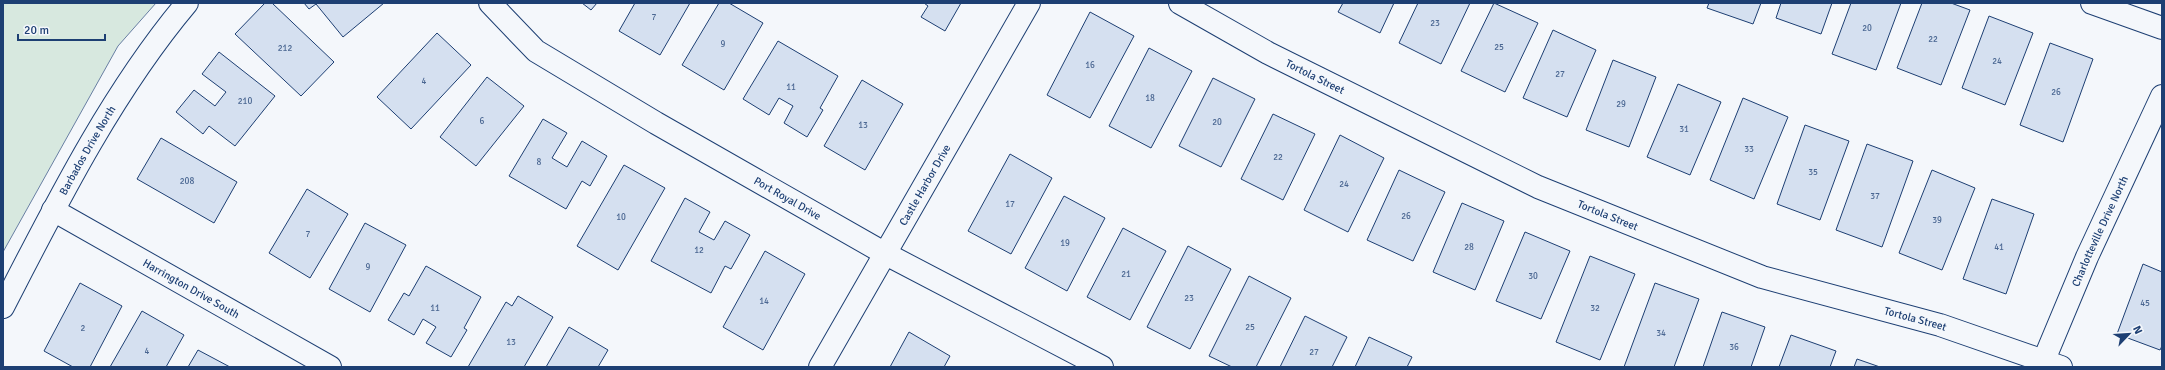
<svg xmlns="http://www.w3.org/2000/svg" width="2165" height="370" font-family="Signika,sans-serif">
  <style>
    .green { fill: #d7e8df; stroke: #687fa3 }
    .building { fill: #d5e0f0; stroke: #1d3f73 }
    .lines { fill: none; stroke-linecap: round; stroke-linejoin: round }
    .street-casing { stroke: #1d3f73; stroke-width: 24 }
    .secondary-casing { stroke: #1d3f73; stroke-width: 24 }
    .street { stroke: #f4f7fb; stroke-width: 22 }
    .secondary { stroke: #f4f7fb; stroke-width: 22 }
    .labels { text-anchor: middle; stroke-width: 3; stroke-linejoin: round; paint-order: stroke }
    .number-label { font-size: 9px; fill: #4b6792 }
    .street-label { font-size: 11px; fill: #1d3f73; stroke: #f4f7fb }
  </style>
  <rect width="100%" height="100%" fill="#f4f7fb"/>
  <path class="green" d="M3 3H156L118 46 3 252Z"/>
  <path class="building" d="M265 3H272L334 62 301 96 235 34Z
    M304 3H384L343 37 316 4 309 9Z
    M582 3H597L591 10Z
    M635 3H690L660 55 619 31Z
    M719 3H729L763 23 724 90 682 65Z
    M924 3H961L945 31 921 17 928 6Z
    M1343 3H1394L1380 33 1338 12Z
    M1418 3H1470L1441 64 1399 43Z
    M1494 3 1538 23 1505 92 1461 71Z
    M1709 3H1761L1753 24 1707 8Z
    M1781 3H1832L1821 34 1776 18Z
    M1851 3H1901L1876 70 1832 54Z
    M1922 3H1951L1970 10 1941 85 1897 68Z
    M1090 12 1134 36 1090 118 1047 95Z
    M1989 16 2033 33 2005 105 1962 88Z
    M1553 30 1596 50 1567 117 1523 98Z
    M437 33 471 65 411 129 377 97Z
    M778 41 838 76 820 108 823 110 807 137 784 123 793 106 779 98 769 115 743 99Z
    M2050 43 2093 59 2063 142 2020 125Z
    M1149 48 1192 71 1151 148 1109 126Z
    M219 52 275 96 235 146 209 126 203 134 176 112 194 90 215 106 226 92 202 74Z
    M1613 60 1656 77 1629 147 1586 130Z
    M487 77 524 106 476 166 440 137Z
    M1213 78 1255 99 1221 167 1179 146Z
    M862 80 903 104 865 170 824 146Z
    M1678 84 1721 102 1690 175 1647 157Z
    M1743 98 1788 117 1754 199 1710 180Z
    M1273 114 1315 134 1283 200 1241 179Z
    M543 119 567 133 552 158 567 167 582 141 607 156 590 186 582 181 566 209 509 176Z
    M1805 125 1849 141 1820 220 1777 204Z
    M1340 135 1384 158 1348 232 1304 210Z
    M161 138 237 182 214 223 137 179Z
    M1867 144 1913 161 1882 247 1836 230Z
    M1010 154 1052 178 1011 254 968 231Z
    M624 165 665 188 618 270 577 246Z
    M1399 170 1445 192 1413 261 1367 240Z
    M1932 170 1975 188 1942 270 1899 253Z
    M307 189 348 214 310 278 269 253Z
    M1064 196 1105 218 1067 291 1025 268Z
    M685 198 710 212 699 232 714 240 725 221 750 235 731 269 725 266 711 293 651 261Z
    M1992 199 2034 214 2006 294 1963 279Z
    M1462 203 1504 221 1475 290 1433 272Z
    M365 223 406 245 370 312 329 289Z
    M1123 228 1166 251 1130 320 1087 297Z
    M1525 232 1570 251 1541 319 1496 301Z
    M1188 246 1231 269 1190 349 1147 327Z
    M765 251 805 274 763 350 723 327Z
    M1590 256 1635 274 1600 360 1556 342Z
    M2143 264 2162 272V346L2160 350 2117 334Z
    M426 266 481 297 464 328 467 330 451 357 426 343 436 327 423 319 414 335 388 320 404 293 409 296Z
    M1249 276 1291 298 1256 367H1232L1209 356Z
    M80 283 122 306 90 367H73L44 351Z
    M1655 283 1699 299 1674 367H1624Z
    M518 296 553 317 524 367H468L506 302 512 306Z
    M142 311 184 335 166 367H110Z
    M1722 312 1765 327 1751 367H1703Z
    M1305 316 1347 337 1332 367H1280Z
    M569 327 608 350 598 367H546Z
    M909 332 950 356 944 367H890Z
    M1791 335 1836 351 1830 367H1779Z
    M1369 337 1412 357 1407 367H1355Z
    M198 350 230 367H188Z
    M1857 359 1880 367H1854Z"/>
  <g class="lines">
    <defs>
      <g id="street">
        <path id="s1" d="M490 3 536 51 656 123 884 253 1102 367"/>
        <path id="s2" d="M1180 3 1268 53 1538 187 1762 277 1940 325 2061 367"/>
        <path d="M2092 3 2162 28"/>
        <path id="s3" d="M53 210 330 367"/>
        <path id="s4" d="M820 367 1029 3"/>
        <path id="s5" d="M2041 367 2087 257 2162 96"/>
      </g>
      <g id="secondary">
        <path id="s6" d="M3 307C56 204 112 92 187 3"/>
      </g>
    </defs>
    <use href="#street" class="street-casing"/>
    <use href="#secondary" class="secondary-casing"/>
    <use href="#street" class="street"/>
    <use href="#secondary" class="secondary"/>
  </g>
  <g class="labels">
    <g class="number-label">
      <text x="654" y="20">7</text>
      <text x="1435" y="26">23</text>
      <text x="1867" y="31">20</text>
      <text x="1933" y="42">22</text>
      <text x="723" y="47">9</text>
      <text x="1499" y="50">25</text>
      <text x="285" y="51">212</text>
      <text x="1997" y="64">24</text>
      <text x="1090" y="68">16</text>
      <text x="1560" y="77">27</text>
      <text x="424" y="84">4</text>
      <text x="791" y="90">11</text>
      <text x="2056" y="95">26</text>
      <text x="1150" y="101">18</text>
      <text x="245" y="104">210</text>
      <text x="1621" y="107">29</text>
      <text x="482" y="124">6</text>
      <text x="1217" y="125">20</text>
      <text x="863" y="128">13</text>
      <text x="1684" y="132">31</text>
      <text x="1749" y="152">33</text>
      <text x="1278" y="160">22</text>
      <text x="539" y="165">8</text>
      <text x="1813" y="175">35</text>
      <text x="187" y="184">208</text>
      <text x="1344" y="187">24</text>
      <text x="1875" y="199">37</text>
      <text x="1010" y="207">17</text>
      <text x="1406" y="219">26</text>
      <text x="621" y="220">10</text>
      <text x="1937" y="223">39</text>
      <text x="308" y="237">7</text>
      <text x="1065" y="246">19</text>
      <text x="1469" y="250">28</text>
      <text x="1999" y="250">41</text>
      <text x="699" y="253">12</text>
      <text x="368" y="270">9</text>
      <text x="1126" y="277">21</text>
      <text x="1533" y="279">30</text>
      <text x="1189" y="301">23</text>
      <text x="764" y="304">14</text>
      <text x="2145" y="306">45</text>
      <text x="435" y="311">11</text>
      <text x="1595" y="311">32</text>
      <text x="1250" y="330">25</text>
      <text x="83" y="331">2</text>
      <text x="1661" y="336">34</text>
      <text x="511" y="345">13</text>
      <text x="1734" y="350">36</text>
      <text x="147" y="354">4</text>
      <text x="1314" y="355">27</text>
    </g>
    <g class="street-label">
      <text dy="4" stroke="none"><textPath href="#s2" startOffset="154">Tortola Street</textPath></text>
      <text dy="4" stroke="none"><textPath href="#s6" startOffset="178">Barbados Drive North</textPath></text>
      <text dy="4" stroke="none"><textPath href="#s4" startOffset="210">Castle Harbor Drive</textPath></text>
      <text dy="4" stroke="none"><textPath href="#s1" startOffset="358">Port Royal Drive</textPath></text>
      <text dy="4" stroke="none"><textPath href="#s2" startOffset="478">Tortola Street</textPath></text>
      <text dy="4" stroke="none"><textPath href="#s5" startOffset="148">Charlotteville Drive North</textPath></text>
      <text dy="4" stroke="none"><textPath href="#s3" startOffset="159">Harrington Drive South</textPath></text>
      <text dy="4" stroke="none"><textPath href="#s2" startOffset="803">Tortola Street</textPath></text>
    </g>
  </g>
  <rect width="2165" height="370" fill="none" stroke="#1d3f73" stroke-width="8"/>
  <g transform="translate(2129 334) rotate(65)" stroke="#f4f7fb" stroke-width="3" paint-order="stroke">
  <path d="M0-3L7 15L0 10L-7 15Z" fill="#1d3f73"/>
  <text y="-6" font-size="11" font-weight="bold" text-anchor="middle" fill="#1d3f73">N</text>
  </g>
  <path d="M18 34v6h87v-6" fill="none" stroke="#1d3f73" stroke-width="2"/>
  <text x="24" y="34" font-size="12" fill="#1d3f73" stroke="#f4f7fb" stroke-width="3" paint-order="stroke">20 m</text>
</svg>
